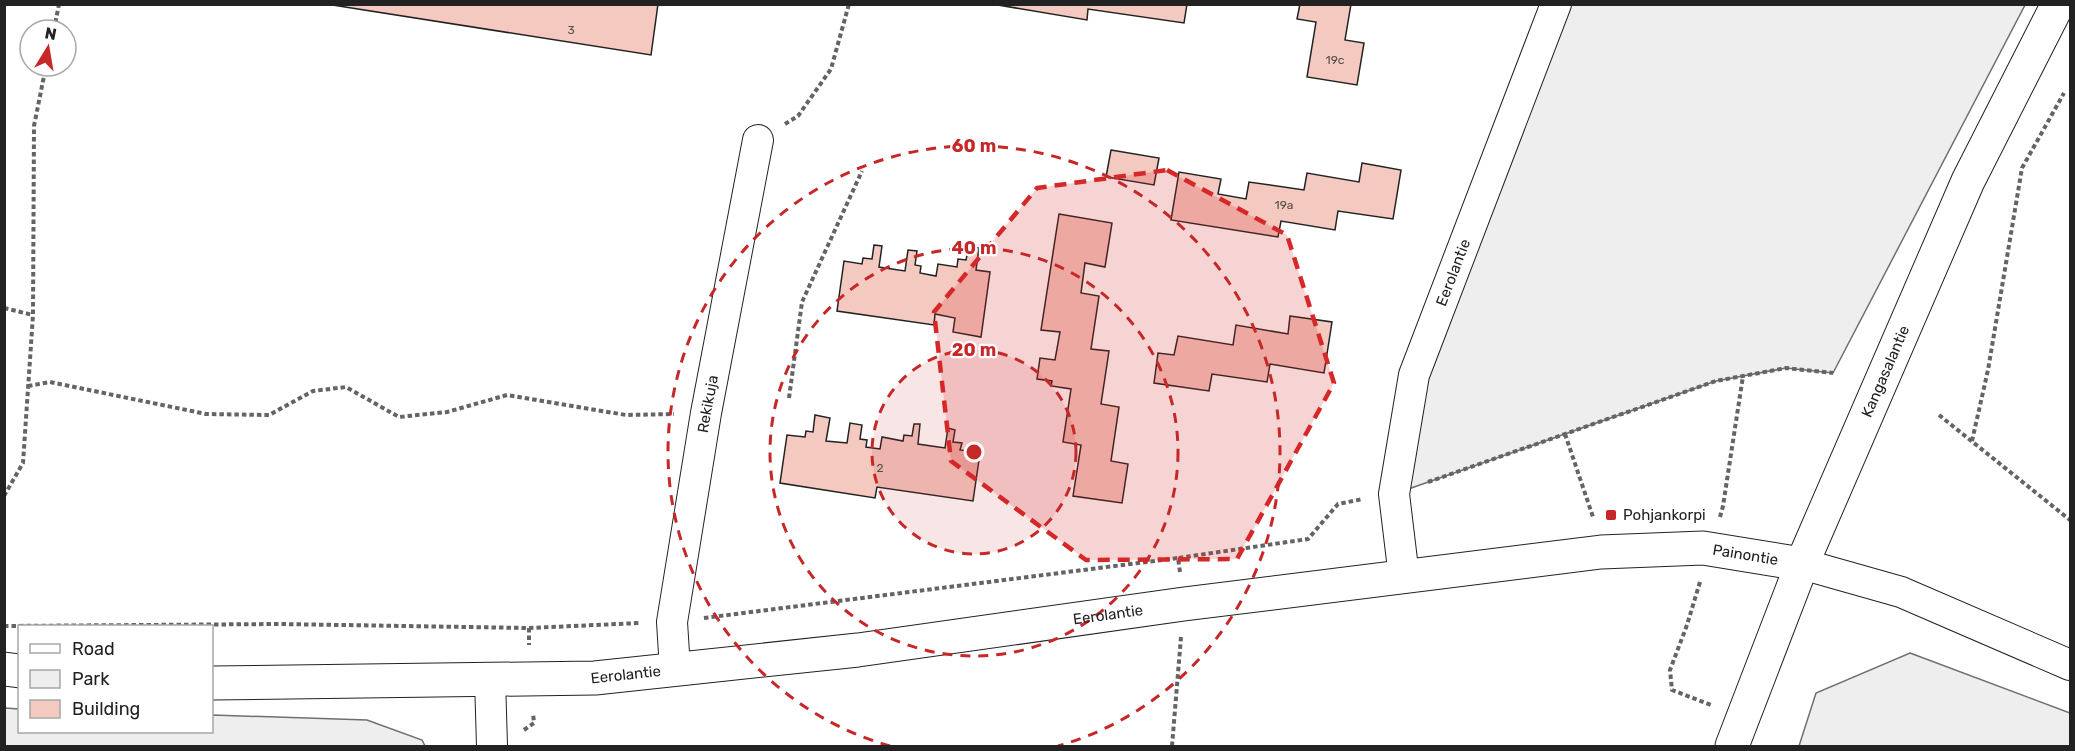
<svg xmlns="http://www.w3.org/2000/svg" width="2075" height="751" font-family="Rubik,sans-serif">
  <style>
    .green { fill: #eee; stroke: #6f6f6f; stroke-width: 1.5 }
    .building { fill: #f3c9c0; stroke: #222; stroke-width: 1.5 }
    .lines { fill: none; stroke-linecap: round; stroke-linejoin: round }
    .minor-casing { stroke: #222; stroke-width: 32 }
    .tertiary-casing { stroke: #222; stroke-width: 35 }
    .secondary-casing { stroke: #222; stroke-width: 35 }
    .path { stroke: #646464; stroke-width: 4; stroke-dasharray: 4.5 3; stroke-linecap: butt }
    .minor { stroke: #fff; stroke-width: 30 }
    .tertiary { stroke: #fff; stroke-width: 33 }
    .secondary { stroke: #fff; stroke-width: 33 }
    .marked { fill: #d62828; fill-opacity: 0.2; stroke: #d62828; stroke-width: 4.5; stroke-dasharray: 12 8; stroke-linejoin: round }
    .ring { fill: none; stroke: #c62828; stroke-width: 3; stroke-dasharray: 10 8 }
    .poi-dot { fill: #c62828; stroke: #fff; stroke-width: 2 }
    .labels { text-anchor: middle; stroke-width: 4.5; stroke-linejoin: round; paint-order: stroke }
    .number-label { font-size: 12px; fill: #564c4a }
    .street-label { font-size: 15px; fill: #222; stroke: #fff }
    .poi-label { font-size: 15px; fill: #222; stroke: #fff; text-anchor: start }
    .centre { fill: #c62828; stroke: #fff; stroke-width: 3 }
    .ring-label { font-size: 18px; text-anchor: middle; font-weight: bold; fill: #c62828; stroke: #fff; stroke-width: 4.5; stroke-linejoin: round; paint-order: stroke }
  </style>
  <rect width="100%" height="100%" fill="#fff"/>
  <path class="green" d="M1556 5H2025L1833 373 1786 368 1716 381 1394 494 1414 375Z
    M1910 653 2070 713V746H1799L1816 693Z
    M5 708 19 709 20 732H212V715L367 720 422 740 425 746H5Z"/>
  <path class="building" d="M326 4H658L651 55Z
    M992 4H1187L1184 23 1088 9 1087 20Z
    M1300 4H1351L1345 40 1364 43 1357 85 1307 77 1316 22 1297 19Z
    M1111 150 1159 158 1154 185 1106 177Z
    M1362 163 1401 170 1393 219 1338 211 1335 230 1281 221 1278 237 1171 220 1179 172 1221 179 1218 194 1246 199 1249 182 1304 190 1307 173 1359 182Z
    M1059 214 1112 223 1105 267 1085 263 1081 293 1099 296 1091 349 1109 351 1101 404 1119 407 1111 461 1128 464 1122 503 1073 496 1081 445 1063 442 1071 389 1051 386 1052 381 1037 379 1040 358 1055 360 1060 332 1041 330Z
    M874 245 882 246 879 267 905 271 908 250 917 251 915 265 921 266 920 273 936 276 938 264 957 267 958 259 966 260 969 246 979 248 976 270 990 272 981 337 953 332 955 318 935 314 934 325 837 311 844 261 862 264 863 258 872 259Z
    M1290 316 1332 322 1324 373 1270 364 1267 382 1212 374 1209 391 1154 383 1158 353 1174 355 1178 336 1233 345 1236 325 1288 334Z
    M815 415 830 418 826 441 847 443 850 423 862 425 860 439 867 440 866 447 880 449 882 437 903 441 904 435 912 436 914 424H920L918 444 945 448 948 428 955 430 953 442 962 443 960 450 980 453 973 501 877 487 875 498 780 483 787 435 805 437 806 431 813 432Z"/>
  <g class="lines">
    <defs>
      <g id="minor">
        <path d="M1802 564 1901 592 2070 665"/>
        <path id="s1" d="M1404 577 1394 494 1414 375 1556 4"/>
        <path id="s2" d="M675 669 672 622 706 413 758 140"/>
        <path d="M490 679 492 746"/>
      </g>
      <g id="tertiary">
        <path d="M4 669 20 671"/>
        <path id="s3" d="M212 683 595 678 858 650 1184 604 1601 552 1703 548 1802 564"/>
      </g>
      <g id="secondary">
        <path id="s4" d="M1732 746 1802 564 1968 181 2058 4"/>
      </g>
    </defs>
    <use href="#minor" class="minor-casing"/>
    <use href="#tertiary" class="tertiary-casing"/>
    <use href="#secondary" class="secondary-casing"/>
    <path class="path" d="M54 30 59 4
      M785 124 798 116 831 69 849 4
      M4 308 33 315
      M28 386 50 382 206 414 269 415 313 391 346 387 399 417 447 412 507 395 626 415 674 414
      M789 398 802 302 862 171
      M1939 415 2070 520
      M1565 434 1593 517
      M1972 441 1988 370 2022 168 2064 93
      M1428 482 1716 381 1786 368 1833 373
      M4 496 23 463 33 315 34 126 46 66
      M1720 517 1723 506 1743 376
      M1180 572 1178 558 1308 539 1338 504 1363 499
      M1700 582 1687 625 1670 670 1672 690 1711 705
      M704 618 1178 558
      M4 626 279 624 529 628 640 623
      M529 628V645
      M524 730 534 723 533 713
      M1172 746 1181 637"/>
    <use href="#minor" class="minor"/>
    <use href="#tertiary" class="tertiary"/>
    <use href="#secondary" class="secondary"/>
  </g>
  <path class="marked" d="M1167 170 1287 235 1334 383 1237 559 1086 560 951 461 934 312 1037 188Z"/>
  <circle cx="974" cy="452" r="102" fill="#c62828" fill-opacity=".12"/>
  <g class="ring">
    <circle cx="974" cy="452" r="102"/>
    <circle cx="974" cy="452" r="204"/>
    <path d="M890 746A306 306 0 1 1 1058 746"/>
  </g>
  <rect class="poi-dot" x="1605" y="509" width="12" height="12" rx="3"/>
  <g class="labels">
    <g class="number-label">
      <text x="571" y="34">3</text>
      <text x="1335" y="64">19c</text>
      <text x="1284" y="209">19a</text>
      <text x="880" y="472">2</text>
    </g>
    <g class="street-label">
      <text dy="5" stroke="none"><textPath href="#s1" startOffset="314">Eerolantie</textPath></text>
      <text dy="5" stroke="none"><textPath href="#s4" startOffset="405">Kangasalantie</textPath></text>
      <text dy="5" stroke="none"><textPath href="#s2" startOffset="268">Rekikuja</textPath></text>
      <text dy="5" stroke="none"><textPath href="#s3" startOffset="1542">Painontie</textPath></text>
      <text dy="5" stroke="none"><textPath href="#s3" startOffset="900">Eerolantie</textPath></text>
      <text dy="5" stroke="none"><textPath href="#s3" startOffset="414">Eerolantie</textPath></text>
    </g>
    <g class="poi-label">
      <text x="1623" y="520">Pohjankorpi</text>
    </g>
  </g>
  <circle cx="974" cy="452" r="9" class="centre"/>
  <g class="ring-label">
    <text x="974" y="152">60 m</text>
    <text x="974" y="254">40 m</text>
    <text x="974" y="356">20 m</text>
  </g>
  <rect width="2075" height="751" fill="none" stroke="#222222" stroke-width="12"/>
  <rect x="18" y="625" width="195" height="108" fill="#ffffff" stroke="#a7a7a7" stroke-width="1.5"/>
  <rect x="30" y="644" width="30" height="9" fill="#ffffff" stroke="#a7a7a7" stroke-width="1.5"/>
  <text x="72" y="655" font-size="18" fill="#222222">Road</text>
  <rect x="30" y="670" width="30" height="18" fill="#eeeeee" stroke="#a7a7a7" stroke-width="1.5"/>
  <text x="72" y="685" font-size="18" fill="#222222">Park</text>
  <rect x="30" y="700" width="30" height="18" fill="#f3c9c0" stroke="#a7a7a7" stroke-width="1.5"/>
  <text x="72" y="715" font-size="18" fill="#222222">Building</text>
  <g transform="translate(48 48) rotate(11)"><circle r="28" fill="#ffffff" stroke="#a7a7a7" stroke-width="1.5"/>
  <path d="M0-4.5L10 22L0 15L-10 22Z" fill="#c62828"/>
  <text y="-9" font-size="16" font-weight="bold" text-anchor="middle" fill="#222222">N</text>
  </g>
</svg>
